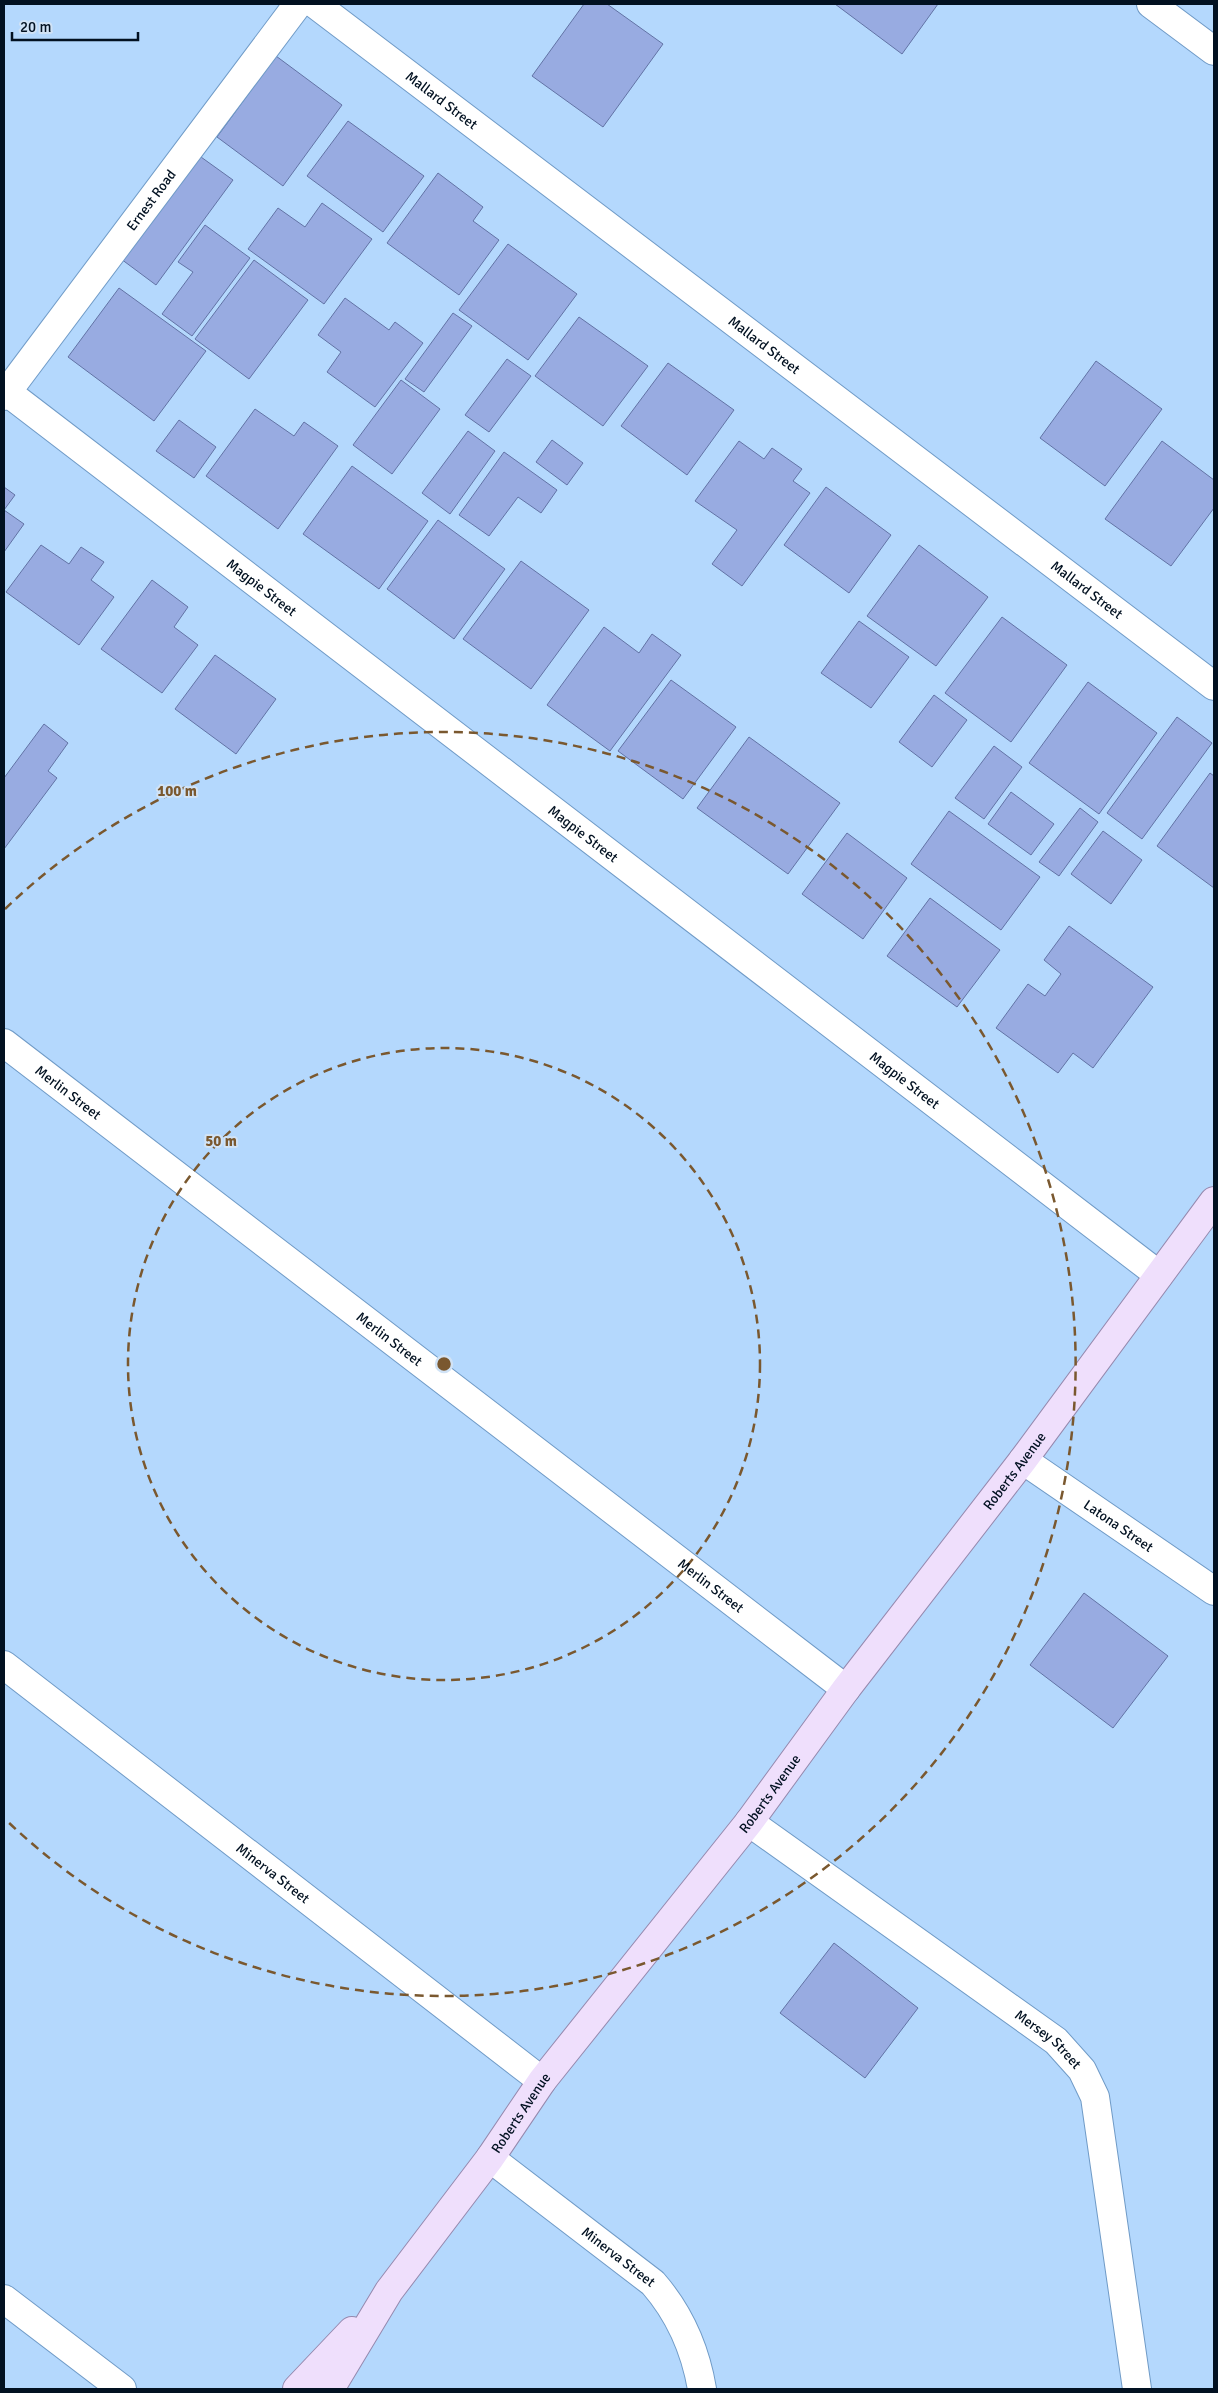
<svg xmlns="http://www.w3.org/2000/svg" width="1218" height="2393" font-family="Signika,sans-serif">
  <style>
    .building { fill: #98abe1; stroke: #6273a5 }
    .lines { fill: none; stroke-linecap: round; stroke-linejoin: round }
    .minor-casing { stroke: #709bc7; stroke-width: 30 }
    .major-casing { stroke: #9589ae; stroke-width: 30 }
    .minor { stroke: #fff; stroke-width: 28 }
    .major { stroke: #efdffc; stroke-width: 28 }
    .ring { fill: none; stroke: #7a582f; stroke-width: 2.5; stroke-dasharray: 9 6 }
    .labels { text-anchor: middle; stroke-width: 4; stroke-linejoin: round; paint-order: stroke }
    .street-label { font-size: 14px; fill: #021121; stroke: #d1e3f6 }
    .centre { fill: #7a582f; stroke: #d1e3f6; stroke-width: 2.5 }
    .ring-label { font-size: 15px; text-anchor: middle; font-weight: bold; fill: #7a582f; stroke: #d1e3f6; stroke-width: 4; stroke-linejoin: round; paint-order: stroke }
  </style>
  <rect width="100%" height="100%" fill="#b4d8fd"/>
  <path class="building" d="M584 4H607L663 44 603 127 532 76Z
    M835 4H938L902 54Z
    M276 56 342 105 283 186 217 137Z
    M348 121 424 176 383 232 307 176Z
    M194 152 233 180 156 285 117 256Z
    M438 173 483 207 473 221 499 240 459 295 387 243Z
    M322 203 372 239 324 304 248 249 278 208 305 227Z
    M205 225 250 258 192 336 162 314 193 272 178 262Z
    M508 244 577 294 528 360 459 310Z
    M254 260 308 300 249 379 195 339Z
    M119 288 206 351 154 421 68 357Z
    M345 298 389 330 395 322 423 343 375 407 327 372 341 352 318 335Z
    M453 313 472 326 424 392 405 379Z
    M579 317 648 366 603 426 535 376Z
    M507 359 531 376 489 432 465 415Z
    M1096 361 1162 409 1105 486 1040 438Z
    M668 363 734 410 687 475 621 426Z
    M401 380 440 409 392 474 353 445Z
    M255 409 294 436 304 422 338 446 278 529 206 476Z
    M179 420 216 447 194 478 156 451Z
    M468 431 495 451 450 514 422 493Z
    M552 440 583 463 567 485 536 462Z
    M739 441 764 459 772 448 802 469 793 481 810 493 742 586 712 564 737 530 695 501Z
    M1162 441 1214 480V508L1171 566 1105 519Z
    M504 452 557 490 541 513 518 497 489 536 459 515Z
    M352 466 428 521 379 589 303 534Z
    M4 487 15 495 4 510 24 524 4 552Z
    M826 487 891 535 849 593 784 545Z
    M438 520 505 569 454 639 387 589Z
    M41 545 69 564 81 547 104 562 91 580 114 597 79 645 6 592Z
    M919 545 988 597 936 666 867 616Z
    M521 561 589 610 531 689 463 639Z
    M152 580 188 607 174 627 198 645 162 693 101 649Z
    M1002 617 1067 665 1011 742 945 693Z
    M859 621 909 657 871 708 821 673Z
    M604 627 639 653 652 634 681 655 610 751 547 705Z
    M215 655 276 699 236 754 175 709Z
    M671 680 736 727 683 799 618 751Z
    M1088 682 1157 733 1099 814 1029 763Z
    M934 695 967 720 932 767 899 742Z
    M1177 717 1212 743 1142 839 1107 813Z
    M44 724 68 743 48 771 57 778 4 849V778Z
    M749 737 840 803 788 874 697 808Z
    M994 746 1022 767 984 819 955 798Z
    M1210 773 1214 776V888L1157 846Z
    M1011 792 1054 824 1031 855 988 824Z
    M1080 808 1098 822 1059 876 1039 862Z
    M949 811 1040 877 1001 930 911 864Z
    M1103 831 1142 860 1111 904 1071 874Z
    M847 833 907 878 863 939 802 894Z
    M930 898 1000 950 957 1007 887 956Z
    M1069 926 1153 987 1093 1068 1073 1053 1058 1073 996 1028 1028 984 1045 996 1061 974 1044 960Z
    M1084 1593 1168 1656 1113 1728 1030 1665Z
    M834 1943 918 2008 865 2078 780 2013Z"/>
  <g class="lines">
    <defs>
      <g id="minor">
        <path id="s1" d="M315 4 1214 686"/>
        <path d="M1151 4 1214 51"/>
        <path id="s2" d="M7 392 1159 1275"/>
        <path id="s3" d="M4 396 298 4"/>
        <path id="s4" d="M4 1043 846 1689"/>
        <path id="s5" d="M1023 1460 1214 1591"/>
        <path id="s6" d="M4 1665 542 2081"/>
        <path id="s7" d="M749 1822 1056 2041 1082 2070 1095 2097 1137 2389"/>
        <path id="s8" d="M490 2158 653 2283C680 2314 695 2348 702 2389"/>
        <path d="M4 2299 122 2389"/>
      </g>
      <g id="major">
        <path d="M297 2389 352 2331"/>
        <path id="s9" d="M330 2389 389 2291 490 2158 542 2081 749 1822 846 1689 1023 1460 1214 1201"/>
      </g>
    </defs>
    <use href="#minor" class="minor-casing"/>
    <use href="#major" class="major-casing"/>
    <use href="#minor" class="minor"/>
    <use href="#major" class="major"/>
  </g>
  <g class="ring">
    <circle cx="444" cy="1364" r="316"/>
    <path d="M5 909A632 632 0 1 1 5 1819"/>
  </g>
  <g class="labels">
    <g class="street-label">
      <text dy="5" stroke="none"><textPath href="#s1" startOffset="159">Mallard Street</textPath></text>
      <text dy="5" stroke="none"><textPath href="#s3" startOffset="245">Ernest Road</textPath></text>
      <text dy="5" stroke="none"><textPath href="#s1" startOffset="564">Mallard Street</textPath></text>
      <text dy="5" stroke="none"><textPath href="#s2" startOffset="321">Magpie Street</textPath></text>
      <text dy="5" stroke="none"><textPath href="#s1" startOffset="969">Mallard Street</textPath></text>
      <text dy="5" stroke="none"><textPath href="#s2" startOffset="726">Magpie Street</textPath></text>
      <text dy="5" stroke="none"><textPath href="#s2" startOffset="1131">Magpie Street</textPath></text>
      <text dy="5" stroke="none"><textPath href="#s4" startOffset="81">Merlin Street</textPath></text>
      <text dy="5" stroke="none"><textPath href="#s4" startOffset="486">Merlin Street</textPath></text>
      <text dy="5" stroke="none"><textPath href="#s9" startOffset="1146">Roberts Avenue</textPath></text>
      <text dy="5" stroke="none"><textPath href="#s5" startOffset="116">Latona Street</textPath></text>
      <text dy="5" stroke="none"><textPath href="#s4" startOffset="891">Merlin Street</textPath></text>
      <text dy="5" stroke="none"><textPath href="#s9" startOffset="741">Roberts Avenue</textPath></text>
      <text dy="5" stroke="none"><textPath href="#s6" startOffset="340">Minerva Street</textPath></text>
      <text dy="5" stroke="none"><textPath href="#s7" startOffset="370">Mersey Street</textPath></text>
      <text dy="5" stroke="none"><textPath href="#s9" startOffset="336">Roberts Avenue</textPath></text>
      <text dy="5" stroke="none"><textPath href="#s8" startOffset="162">Minerva Street</textPath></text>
    </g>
  </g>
  <circle cx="444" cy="1364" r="8" class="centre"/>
  <g class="ring-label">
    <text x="177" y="796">100 m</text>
    <text x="221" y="1146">50 m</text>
  </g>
  <rect width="1218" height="2393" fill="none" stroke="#021121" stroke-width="10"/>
  <path d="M12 32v8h126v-8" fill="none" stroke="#021121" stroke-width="2.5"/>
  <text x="20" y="32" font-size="15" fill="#021121" stroke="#d1e3f6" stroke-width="4" paint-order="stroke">20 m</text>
</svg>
